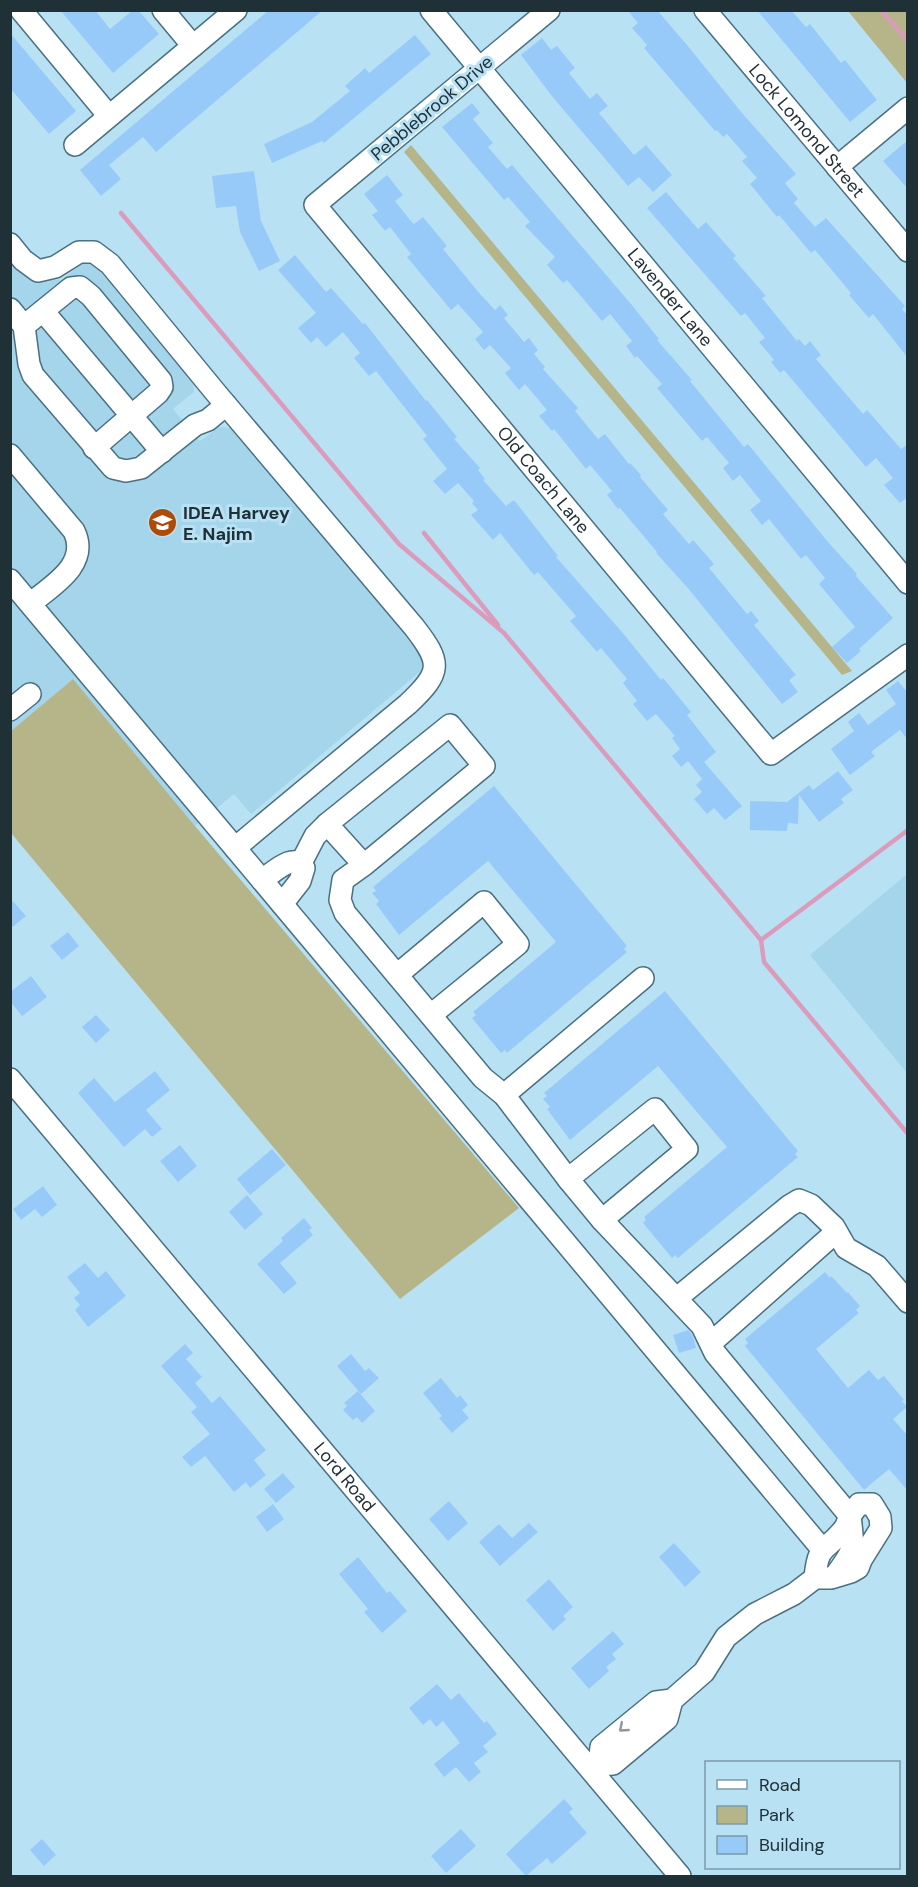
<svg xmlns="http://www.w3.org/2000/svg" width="918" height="1887" font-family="'DM Sans',sans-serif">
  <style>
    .built { fill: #a4d5eb }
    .green { fill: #b6b58a }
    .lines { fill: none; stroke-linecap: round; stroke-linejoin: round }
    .stream { stroke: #db9cbc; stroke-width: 4.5 }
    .building { fill: #98caf9 }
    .minor-casing { stroke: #4a7081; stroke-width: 24 }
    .minor { stroke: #fff; stroke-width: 21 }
    .oneway { stroke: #90989b }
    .labels { text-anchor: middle; stroke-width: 6; stroke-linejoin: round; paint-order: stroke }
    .street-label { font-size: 18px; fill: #203037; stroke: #b8e2f4 }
    .poi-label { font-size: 18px; font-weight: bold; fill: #203037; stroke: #b8e2f4; text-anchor: start }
  </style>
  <rect width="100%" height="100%" fill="#b8e2f4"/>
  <path class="built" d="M10 256 29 278 61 280 83 263H95L193 379 194 392 173 409 190 430 200 441 219 427 234 428 423 656 422 670 251 814 234 794 195 826 73 679 11 731Z
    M907 874V1073L810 955Z"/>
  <path class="green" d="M848 11H905L907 14V83Z
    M411 145 852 671 842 675 404 152Z
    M73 679 195 826 519 1208 400 1299 11 833V731Z"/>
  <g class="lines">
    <path class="stream" d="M881 10 908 41
      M121 213 399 544 504 633 761 940
      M424 533 498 625
      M908 830 761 940 764 962 908 1134"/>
  </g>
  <path class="building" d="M60 10H95L110 29 133 10H138L159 34 113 73Z
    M269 10H323L156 152 143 137 109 165 121 179 101 196 80 170Z
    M627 10H657L687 45 742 113 796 174 785 183 798 199 794 203 815 227 826 218 905 306 902 309 908 316V358L873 314 869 318 849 295 851 293 815 250 811 253 779 215 777 217 750 184 757 178 742 161 747 157 727 134 723 137 717 130 715 131 644 48 647 45 632 28 638 23Z
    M757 10H791L806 27 810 24 841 63 845 60 877 100 850 122Z
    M10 33 76 111 49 134 10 88Z
    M415 35 431 54 324 143 322 141 272 163 264 144 312 122 350 91 345 86 365 68 369 73Z
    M542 38 551 50 557 46 575 68 569 73 590 99 597 93 608 106 599 113 634 155 646 145 672 175 653 192 639 177 628 186 551 95 521 55Z
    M472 103 480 113 473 119 493 143 488 147 507 169 512 165 631 304 659 339 657 340 692 380 690 381 744 447 748 444 828 542 857 574 856 576 893 618 859 649 861 651 847 663 832 647 855 627 819 584 825 578 806 555 801 559 769 519 762 525 750 510 761 501 740 475 733 481 723 468 729 463 707 437 702 441 657 388 662 384 637 356 635 358 626 346 632 341 610 314 602 321 567 280 563 283 547 265 555 257 525 226 530 222 508 197 504 200 442 127Z
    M908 140V189L883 161Z
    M254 171 261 221 280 261 259 271 240 232 236 206 216 208 212 176Z
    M387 175 403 195 395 201 410 220 414 224 423 217 447 246 443 249 480 294 495 310 500 305 508 315 504 318 524 342 529 338 538 350 534 354 545 367 543 369 578 408 575 411 598 439 605 434 629 464 630 463 641 475 640 477 668 510 663 514 689 544 693 540 714 564 709 568 747 614 751 611 759 621 754 625 796 675 789 680 798 692 782 704 687 587 656 553 657 552 620 508 618 509 607 495 612 491 590 465 586 469 554 429 552 431 539 416 547 410 525 384 519 390 505 373 511 368 490 345 484 350 475 339 483 332 458 304 451 310 407 257 411 254 390 227 385 231 372 215 378 211 364 194Z
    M666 192 698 229 706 222 736 256 733 258 766 296 762 298 797 341 799 339 805 346 810 341 821 355 816 359 863 414 867 410 901 449 908 444V497L900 503 884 485 893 478 876 458 866 467 784 370 780 373 771 362 774 360 759 342 765 338 745 313 741 316 647 208Z
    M295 255 326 292 331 288 363 324 365 323 426 401 427 400 457 437 454 439 480 468 478 470 485 479 483 480 506 506 514 500 558 556 556 557 622 632 661 680 663 678 691 712 687 715 716 752 704 762 742 806 725 820 714 808 707 814 694 799 702 792 696 785 702 779 688 761 681 767 672 756 680 749 672 738 675 736 656 714 647 721 633 704 637 701 623 683 627 679 601 648 597 652 570 621 576 616 538 572 534 575 500 533 493 540 471 515 478 510 472 503 474 501 458 483 445 494 433 481 447 469 423 439 427 436 376 371 369 376 354 358 360 353 343 332 326 347 317 337 311 343 298 328 316 313 278 270Z
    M898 681 908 693V740L900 730 871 752 875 756 850 775 831 749 854 731 848 722 859 713 868 725 896 704 886 690Z
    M838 771 853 790 841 799 844 803 819 822 799 795 798 824 788 823 787 831 750 830V801L787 802 809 785 813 790Z
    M494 786 627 946 624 949 627 952 507 1053 505 1050 501 1053 472 1018 476 1015 473 1012 556 942 488 861 399 935 376 904 379 901 372 893 376 891 373 887Z
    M10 898 26 916 10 929Z
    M68 932 79 946 62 960 50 946Z
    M31 976 47 997 22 1016 10 1001V992Z
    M665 991 798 1151 795 1154 798 1157 678 1258 675 1255 672 1258 643 1223 646 1220 644 1217 727 1147 696 1111 658 1066 570 1140 547 1109 550 1107 543 1099 547 1096 544 1093Z
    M96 1015 110 1030 96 1043 82 1027Z
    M155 1071 170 1090 146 1110 162 1129 152 1137 145 1129 124 1147 78 1093 94 1078 115 1102Z
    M180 1145 197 1166 178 1182 160 1161Z
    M272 1149 286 1165 250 1195 237 1179Z
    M43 1186 57 1205 42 1217 35 1209 21 1220 13 1209Z
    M247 1195 263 1214 245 1230 229 1212Z
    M304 1218 312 1228 309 1230 313 1235 280 1263 297 1283 284 1294 257 1264 283 1241 281 1238Z
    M85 1263 98 1278 106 1271 126 1296 88 1327 75 1310 80 1305 74 1298 80 1293 67 1277Z
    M825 1272 830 1278 831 1276 836 1281 847 1293 848 1292 860 1306 856 1310 859 1313 816 1349 848 1388 869 1370 878 1380 884 1376 904 1400 902 1401 907 1407 893 1419 908 1436V1491L889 1469 864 1490 745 1346 748 1343 745 1339Z
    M688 1330 693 1336 696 1348 679 1353 673 1335Z
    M185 1344 193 1353 186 1359 202 1377 195 1383 212 1403 220 1396 266 1450 254 1460 266 1475 250 1488 246 1482 234 1492 205 1456 191 1467 182 1457 210 1434 191 1412 197 1407 161 1366Z
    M351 1354 365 1371 369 1368 379 1378 361 1394 337 1366Z
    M441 1378 457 1398 460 1395 468 1405 462 1410 469 1418 452 1433 439 1418 442 1416 423 1393Z
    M358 1391 375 1411 362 1423 357 1417 353 1420 343 1410 347 1406 344 1403Z
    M283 1473 295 1487 276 1503 264 1489Z
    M449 1501 468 1523 448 1541 429 1519Z
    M273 1504 284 1519 267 1532 256 1517Z
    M529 1523 538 1532 500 1566 479 1542 499 1524 512 1538Z
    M674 1543 701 1572 685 1587 659 1557Z
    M358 1557 387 1593 390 1591 407 1611 382 1633 364 1612 368 1609 339 1574Z
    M549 1579 573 1607 563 1616 566 1619 553 1631 526 1600Z
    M613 1631 624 1644 612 1654 616 1659 606 1667 609 1671 589 1689 571 1668Z
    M437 1684 451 1700 459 1693 484 1723 487 1721 497 1734 483 1746 488 1752 474 1763 481 1772 469 1782 456 1767 444 1777 434 1764 460 1743 443 1721 436 1727 430 1719 423 1725 409 1708Z
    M564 1799 573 1809 569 1812 587 1833 552 1864 547 1858 526 1876 506 1854Z
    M461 1829 476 1846 446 1873 431 1856Z
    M42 1839 56 1855 44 1866 30 1850Z"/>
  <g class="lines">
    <defs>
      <g id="minor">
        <path d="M21 10 109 116"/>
        <path d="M163 10 193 46"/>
        <path id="s1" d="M431 10 908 583"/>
        <path id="s2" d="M549 10 315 205 771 754 908 655"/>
        <path id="s3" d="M705 10 908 251"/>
        <path d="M75 145 236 10"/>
        <path d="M837 167 908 108"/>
        <path d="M10 244 23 260 38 271 55 267 79 252H94L110 264 216 393 414 627C442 663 442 672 408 704L235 848 10 580"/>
        <path d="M10 309 24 326 29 364 33 375 113 468 126 471 141 468 195 425 208 420 226 405"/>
        <path d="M43 311 162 452"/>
        <path d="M24 326 71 288 80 287 91 296 161 381 162 387 158 393 94 448"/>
        <path d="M10 455 74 531C90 564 53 585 31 603"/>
        <path d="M10 710 30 694"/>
        <path d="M235 848 822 1549"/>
        <path d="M301 863 315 836 327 824"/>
        <path d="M364 865 327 824 450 725 484 766 364 865 343 880 340 900 345 913 483 1078 504 1095 568 1179 602 1220 702 1326 715 1353 850 1516C854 1550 855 1549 835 1576"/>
        <path d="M262 880C273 873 294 851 304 868L300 881 282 904"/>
        <path d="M397 975 484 902 518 944 431 1015"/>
        <path id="s4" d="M10 1079 680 1876"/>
        <path d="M504 1095 643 978"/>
        <path d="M568 1179 655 1109 687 1149 602 1220"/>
        <path d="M677 1298 789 1206 799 1200 811 1205 834 1227 846 1248 877 1266 908 1302"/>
        <path d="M711 1343 836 1232"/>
        <path d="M672 1700 656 1702 601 1747 599 1765 613 1764 667 1719 672 1700 704 1672 726 1637 755 1614 794 1594 815 1578H831L851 1572 858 1568 861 1560 881 1528 880 1517 872 1504H859C856 1508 853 1512 850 1516 848 1520 847 1525 844 1529 825 1553 818 1543 815 1578"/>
      </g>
    </defs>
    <use href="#minor" class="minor-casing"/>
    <use href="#minor" class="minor"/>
  </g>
  <defs><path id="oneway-chevron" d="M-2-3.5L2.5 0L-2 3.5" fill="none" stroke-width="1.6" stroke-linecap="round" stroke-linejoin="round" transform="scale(1.5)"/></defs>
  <use class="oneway" href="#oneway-chevron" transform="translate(623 1728) rotate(139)"/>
  <defs>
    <symbol id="school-disc" viewBox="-11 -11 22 22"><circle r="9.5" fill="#ad4c08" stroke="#b8e2f4"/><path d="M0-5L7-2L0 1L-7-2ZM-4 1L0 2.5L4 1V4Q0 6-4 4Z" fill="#fff"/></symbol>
  </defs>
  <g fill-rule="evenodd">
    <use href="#school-disc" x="146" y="506" width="33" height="33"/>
  </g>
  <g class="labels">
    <g class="street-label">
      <text transform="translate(432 108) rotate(-40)" y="6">Pebblebrook Drive</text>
      <text dy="6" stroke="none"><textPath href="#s3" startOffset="158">Lock Lomond Street</textPath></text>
      <text dy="6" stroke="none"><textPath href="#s1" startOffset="374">Lavender Lane</textPath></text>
      <text dy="6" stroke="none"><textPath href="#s2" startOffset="662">Old Coach Lane</textPath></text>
      <text dy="6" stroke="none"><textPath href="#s4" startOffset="520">Lord Road</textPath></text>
    </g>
    <g class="poi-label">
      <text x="183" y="519">IDEA Harvey<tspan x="183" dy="21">E. Najim</tspan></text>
    </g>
  </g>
  <rect width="918" height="1887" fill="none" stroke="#203037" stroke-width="24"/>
  <rect x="705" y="1761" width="195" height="108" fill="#b8e2f4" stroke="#7b9ba8" stroke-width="1.5"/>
  <rect x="717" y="1780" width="30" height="9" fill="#ffffff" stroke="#7b9ba8" stroke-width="1.5"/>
  <text x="759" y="1791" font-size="18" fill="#203037">Road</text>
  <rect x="717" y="1806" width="30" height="18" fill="#b6b58a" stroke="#7b9ba8" stroke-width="1.5"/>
  <text x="759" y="1821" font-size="18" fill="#203037">Park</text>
  <rect x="717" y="1836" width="30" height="18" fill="#98caf9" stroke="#7b9ba8" stroke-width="1.5"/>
  <text x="759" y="1851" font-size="18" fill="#203037">Building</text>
</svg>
